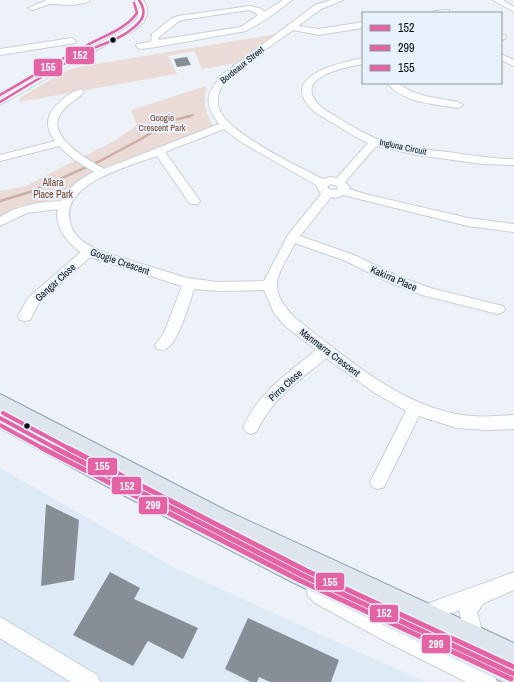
<svg xmlns="http://www.w3.org/2000/svg" width="514" height="682" font-family="'Archivo Narrow',sans-serif">
  <style>
    .built { fill: #deeaf6 }
    .green { fill: #eadbd6; fill-rule: evenodd }
    .lines { fill: none; stroke-linecap: round; stroke-linejoin: round }
    .stream-far1 { stroke: #c9afa5; stroke-width: 2 }
    .stream { stroke: #c9afa5; stroke-width: 2.5 }
    .building { fill: #878f96 }
    .minor-casing { stroke: #cad0d6; stroke-width: 2 }
    .major-casing { stroke: #91a2ae; stroke-width: 2 }
    .minor { fill: #fcfdfe; fill-rule: evenodd }
    .major { fill: #dde6ec; fill-rule: evenodd }
    .bus-1-far2-casing { stroke: #e7f2fc; stroke-width: 4.5 }
    .bus-1-far1-casing { stroke: #e7f2fc; stroke-width: 7 }
    .bus-1-casing { stroke: #e7f2fc; stroke-width: 8 }
    .bus-2-far1-casing { stroke: #e7f2fc; stroke-width: 7 }
    .bus-2-casing { stroke: #e7f2fc; stroke-width: 8 }
    .bus-3-far2-casing { stroke: #e7f2fc; stroke-width: 4.5 }
    .bus-3-far1-casing { stroke: #e7f2fc; stroke-width: 7 }
    .bus-3-casing { stroke: #e7f2fc; stroke-width: 8 }
    .bus-1-far2 { stroke: #e463a4; stroke-width: 2.5 }
    .bus-1-far1 { stroke: #e463a4; stroke-width: 4 }
    .bus-1 { stroke: #e463a4; stroke-width: 5 }
    .bus-2-far1 { stroke: #e463a4; stroke-width: 4 }
    .bus-2 { stroke: #e463a4; stroke-width: 5 }
    .bus-3-far2 { stroke: #e463a4; stroke-width: 2.5 }
    .bus-3-far1 { stroke: #e463a4; stroke-width: 4 }
    .bus-3 { stroke: #e463a4; stroke-width: 5 }
    .bus-dot { fill: #070d12; stroke: #e7f2fc; stroke-width: 1.5 }
    .labels { text-anchor: middle; stroke-width: 4; stroke-linejoin: round; paint-order: stroke }
    .far-street-label { font-size: 9px; fill: #070d12; stroke: #e7f2fc }
    .far-park-label { font-size: 9px; fill: #7c452e; stroke: #e7f2fc }
    .park-label { font-size: 10px; fill: #7c452e; stroke: #e7f2fc }
    .street-label { font-size: 10px; fill: #070d12; stroke: #e7f2fc }
    .line-badge { stroke: #e7f2fc; stroke-width: 1.5 }
    .badge-label { font-size: 11px; text-anchor: middle; font-weight: bold; fill: #fff }
  </style>
  <rect width="100%" height="100%" fill="#ecf2f7"/>
  <path class="built" d="M0 468 175 568 425 682H0Z"/>
  <path class="green" d="M277 34 237 63 19 102 20 98 26 94 68 70 78 67ZM194 51 202 69 177 74 168 56Z
    M206 86C204 107 203 106 213 126L100 169 83 157 116 140 137 125 131 110Z
    M78 159 97 171 88 175 75 184 61 198 32 204 0 218V191L26 186Z"/>
  <g class="lines">
    <path class="stream-far1" d="M187 117 193 115"/>
    <path class="stream" d="M0 201 33 191 100 161 141 139 170 121 190 116"/>
  </g>
  <path class="building" d="M187 57 191 65 177 67 174 59Z
    M46 504 79 520 74 580 41 586Z
    M110 572 140 588 134 599 198 628 183 659 148 641 133 666 73 635Z
    M248 618 339 660 331 682H270L259 677 257 682H251L225 669Z"/>
  <g class="lines">
    <defs>
      <path id="minor" d="M47 0H90L89 2 73 5 50 4 32 10 28 8Z
        M135 0H143L147 7V14L144 22 133 31 91 53 0 105V98C25 83 50 69 75 55 89 47 131 31 138 17 141 11 138 5 135 0Z
        M283 0H292L267 19 246 31 156 47 140 49 136 46 137 44 151 42 152 34 172 18 178 16 250 6 262 9 264 12ZM249 10 256 13 258 15 241 27 158 40 159 37 178 22 182 20Z
        M331 0H343L321 9 298 26 319 29 363 22V28L319 35 293 30C278 41 226 75 220 90 217 97 217 106 221 113 235 136 297 166 323 179L330 177 337 178 368 143C355 137 344 130 333 123 327 119 320 116 315 112 275 77 338 63 363 58V64C345 67 292 77 319 105 325 111 333 114 340 119 355 128 371 138 388 143 407 148 428 150 448 152 470 155 492 159 514 159V165L482 164 417 155 376 146 345 182 350 187 349 189 365 194 468 218 514 224V232L468 226 343 195 335 198 331 197 300 236 354 255 398 276 430 288 503 306 505 309 503 312 498 314 422 295 388 282 346 261 295 243C278 276 265 287 295 318 343 355 395 402 456 414 475 418 495 416 514 415V429L487 430 457 428 419 416 384 487 378 489 372 487 370 482 406 411 375 393 326 358C297 382 274 397 256 432L251 434 246 432 243 427C261 390 286 375 316 350L285 326 274 313 264 290 218 291 194 289C189 303 179 342 166 349 163 351 160 350 157 349L155 345 164 333 182 286 90 257 38 304 30 320 25 321 20 320 18 316 28 298 81 252C67 243 54 226 58 209L27 213 0 226V217C18 205 40 202 61 201 68 188 80 178 94 172L73 159 59 146 0 161V155L55 141C50 134 46 126 49 117 51 108 73 88 82 90L84 92C77 100 67 104 61 113 44 136 89 160 104 169L219 124C203 102 206 94 223 74L315 5ZM224 129 241 142 316 185 321 194 288 235 264 281 218 282 187 278 100 251C87 245 73 237 70 222 60 183 130 166 157 156L190 204H198L200 201 165 152ZM331 184 337 186 338 189 334 190 329 189 327 187Z
        M493 0H503L514 7V12Z
        M446 10H449V13H433L434 11Z
        M501 34 505 35 506 37 505 39 501 40Z
        M72 38 76 41 75 43 0 55V49Z
        M501 54 514 60V66L501 60Z
        M387 83H398L410 91 425 96 458 102 463 105 458 108C435 104 403 103 387 83Z
        M514 572V590L484 603 477 612 484 638 481 645 474 648 467 645 459 610 424 624 417 622 415 615 417 608C449 595 482 585 514 572Z
        M315 580 322 582 329 589 399 627 494 675 497 682H466L385 641 315 603 308 596 306 589 308 582Z
        M0 617 97 675 100 682H71L0 638Z"/>
      <path id="major" d="M0 394 225 510 514 643V682H503L294 583 123 495 0 428Z"/>
    </defs>
    <use href="#minor" class="minor-casing"/>
    <use href="#major" class="major-casing"/>
    <use href="#minor" class="minor"/>
    <use href="#major" class="major"/>
    <defs>
      <path id="bus-1-far2" d="M0 102C28 85 56 68 85 52 104 43 128 37 141 20 146 13 143 6 139 0"/>
      <path id="bus-1-far1" d="M0 418 57 449"/>
      <path id="bus-1" d="M55 448 302 575 514 674"/>
      <path id="bus-2-far1" d="M0 425 44 449"/>
      <path id="bus-2" d="M42 448 299 580 511 679"/>
      <path id="bus-3-far2" d="M0 95C28 79 57 61 86 46 103 36 125 30 137 13L134 3"/>
      <path id="bus-3-far1" d="M3 413 70 449"/>
      <path id="bus-3" d="M68 448 305 570 514 667"/>
    </defs>
    <use href="#bus-1-far2" class="bus-1-far2-casing"/>
    <use href="#bus-1-far1" class="bus-1-far1-casing"/>
    <use href="#bus-1" class="bus-1-casing"/>
    <use href="#bus-2-far1" class="bus-2-far1-casing"/>
    <use href="#bus-2" class="bus-2-casing"/>
    <use href="#bus-3-far2" class="bus-3-far2-casing"/>
    <use href="#bus-3-far1" class="bus-3-far1-casing"/>
    <use href="#bus-3" class="bus-3-casing"/>
    <use href="#bus-1-far2" class="bus-1-far2"/>
    <use href="#bus-1-far1" class="bus-1-far1"/>
    <use href="#bus-1" class="bus-1"/>
    <use href="#bus-2-far1" class="bus-2-far1"/>
    <use href="#bus-2" class="bus-2"/>
    <use href="#bus-3-far2" class="bus-3-far2"/>
    <use href="#bus-3-far1" class="bus-3-far1"/>
    <use href="#bus-3" class="bus-3"/>
  </g>
  <g class="bus-dot">
    <circle cx="113" cy="40" r="3.5"/>
    <circle cx="27" cy="426" r="3.5"/>
  </g>
  <g class="labels">
    <g class="far-street-label">
      <text transform="translate(242 65) rotate(-39)" y="3">Bordeaux Street</text>
      <text transform="translate(403 147) rotate(12)" y="3">Ingluna Circuit</text>
    </g>
    <g class="far-park-label">
      <text x="162" y="121">Googie<tspan x="162" dy="10">Crescent Park</tspan></text>
    </g>
    <g class="park-label">
      <text x="53" y="186">Allara<tspan x="53" dy="12">Place Park</tspan></text>
    </g>
    <g class="street-label">
      <text transform="translate(120 261) rotate(19)" y="4">Googie Crescent</text>
      <text transform="translate(394 278) rotate(23)" y="4">Kakirra Place</text>
      <text transform="translate(55 282) rotate(-42)" y="4">Gangar Close</text>
      <text transform="translate(330 352) rotate(37)" y="4">Manmarra Crescent</text>
      <text transform="translate(285 385) rotate(-42)" y="4">Pirra Close</text>
    </g>
  </g>
  <g class="line-badge">
    <rect x="65" y="46" width="30" height="19" rx="4" fill="#e463a4"/>
    <rect x="33" y="58" width="30" height="19" rx="4" fill="#e463a4"/>
    <rect x="87" y="457" width="31" height="19" rx="4" fill="#e463a4"/>
    <rect x="111" y="476" width="31" height="19" rx="4" fill="#e463a4"/>
    <rect x="138" y="496" width="30" height="19" rx="4" fill="#e463a4"/>
    <rect x="315" y="572" width="30" height="19" rx="4" fill="#e463a4"/>
    <rect x="369" y="604" width="30" height="19" rx="4" fill="#e463a4"/>
    <rect x="421" y="634" width="30" height="20" rx="4" fill="#e463a4"/>
  </g>
  <g class="badge-label">
    <text x="80" y="59">152</text>
    <text x="48" y="71">155</text>
    <text x="102" y="470">155</text>
    <text x="127" y="490">152</text>
    <text x="153" y="509">299</text>
    <text x="330" y="586">155</text>
    <text x="384" y="617">152</text>
    <text x="436" y="648">299</text>
  </g>
  <rect x="362" y="12" width="140" height="72" fill="#e7f2fc" stroke="#8d969e"/>
  <rect x="370" y="25" width="20" height="6" fill="#e463a4" stroke="#8d969e"/>
  <text x="398" y="32" font-size="12" fill="#070d12">152</text>
  <rect x="370" y="45" width="20" height="6" fill="#e463a4" stroke="#8d969e"/>
  <text x="398" y="52" font-size="12" fill="#070d12">299</text>
  <rect x="370" y="65" width="20" height="6" fill="#e463a4" stroke="#8d969e"/>
  <text x="398" y="72" font-size="12" fill="#070d12">155</text>
</svg>
